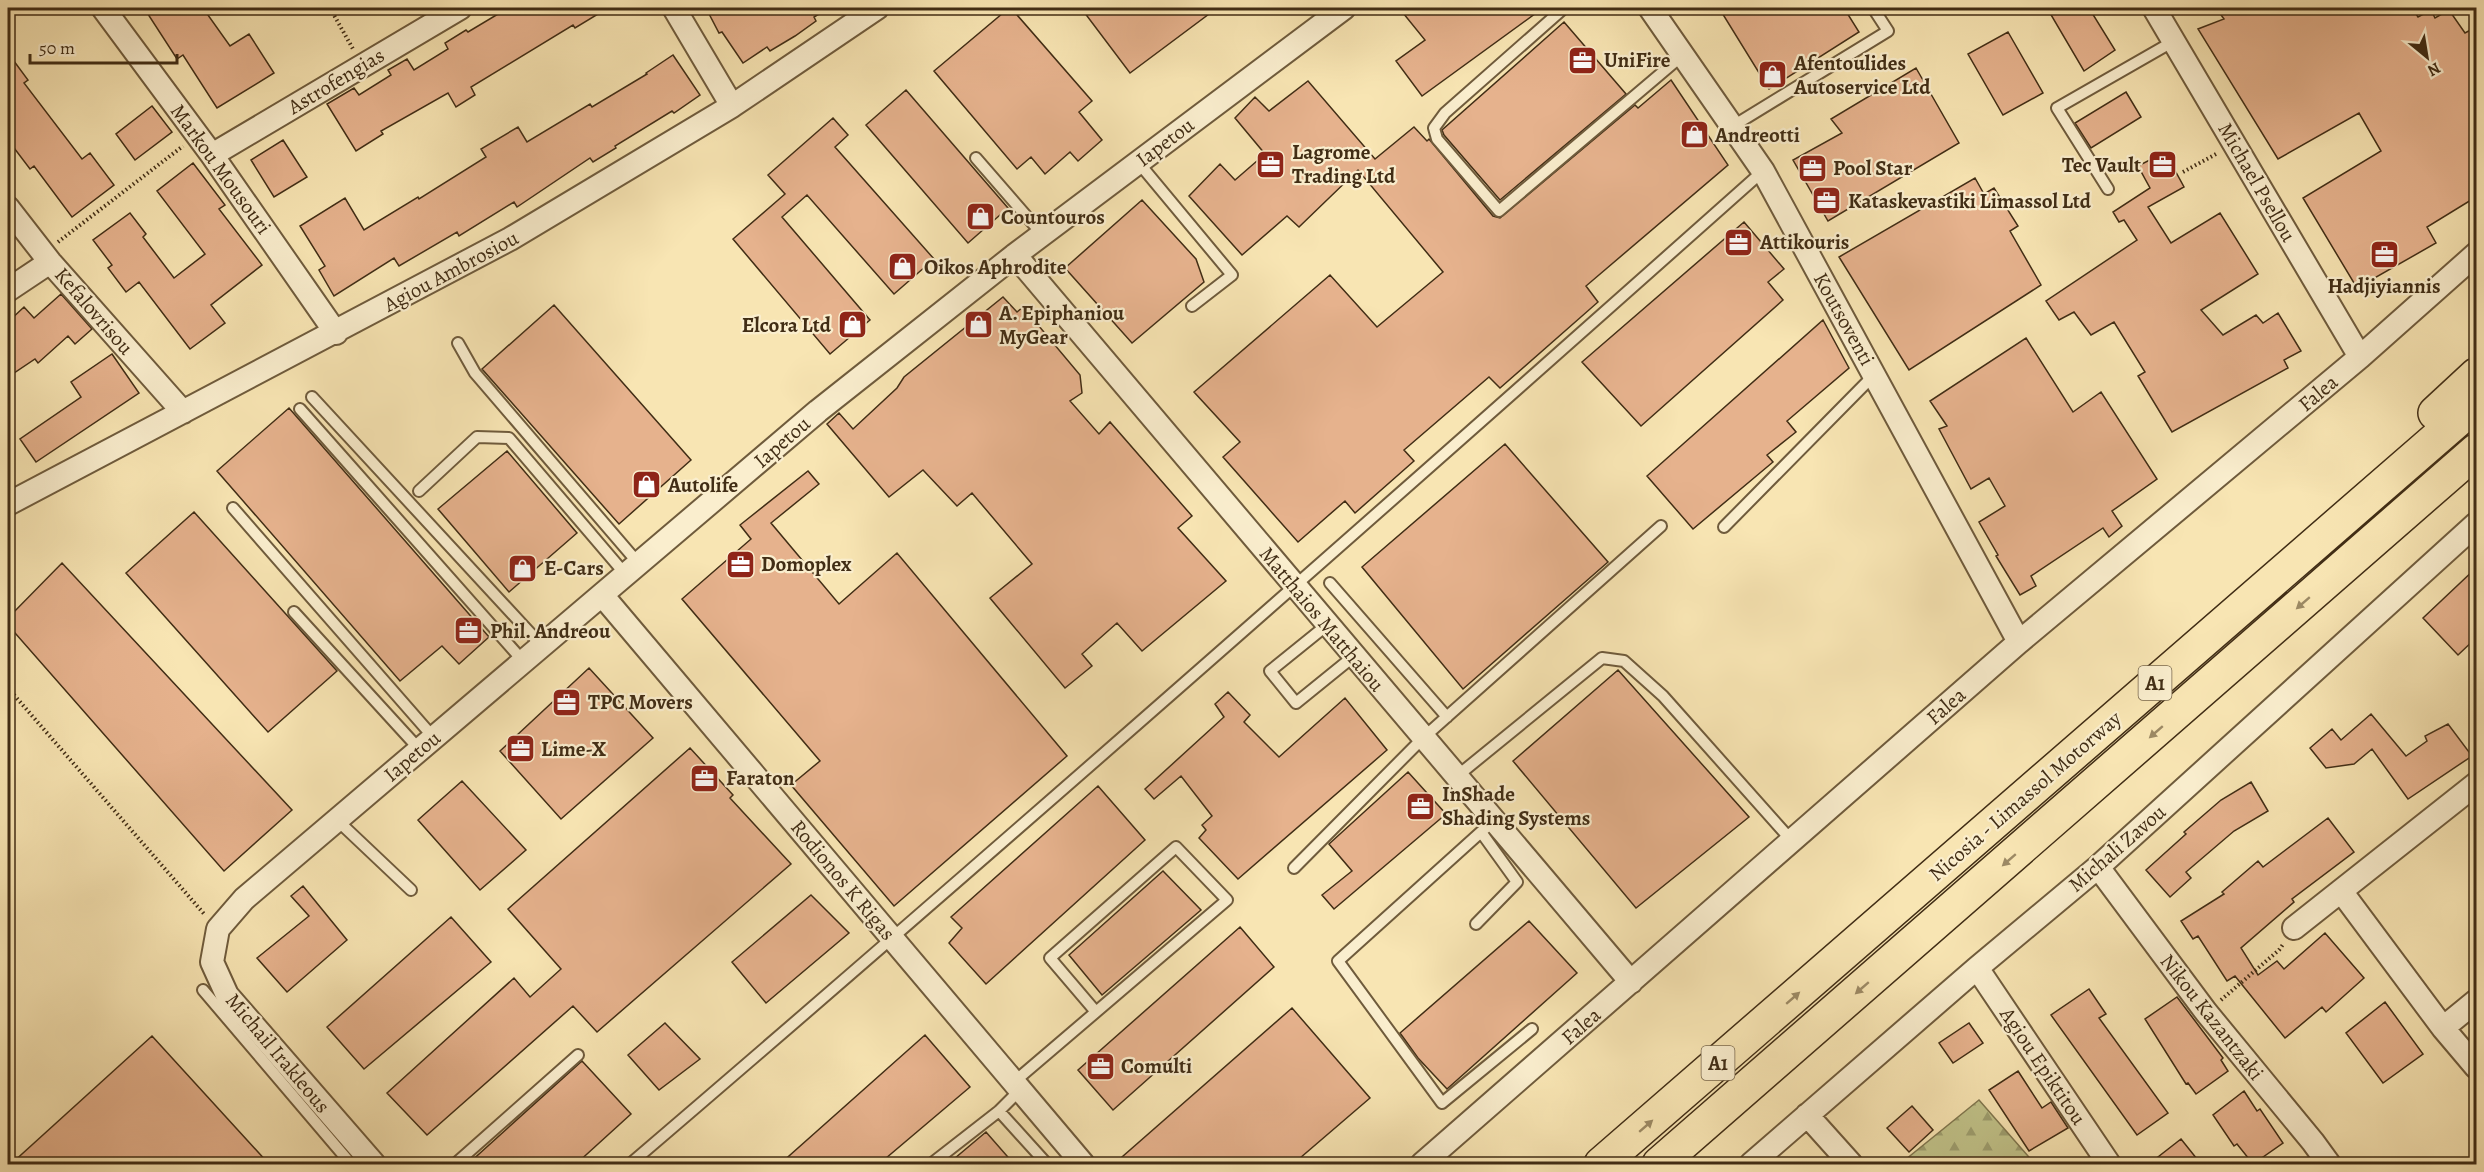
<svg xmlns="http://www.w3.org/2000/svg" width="2484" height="1172" font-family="Alegreya,serif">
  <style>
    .forest { fill: url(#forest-firs); stroke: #817850; stroke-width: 1.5 }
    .building { fill: #e6b28d; stroke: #412d15; stroke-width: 1.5 }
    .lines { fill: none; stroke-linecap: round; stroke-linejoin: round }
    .service-casing { stroke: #6f5b3c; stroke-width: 14 }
    .minor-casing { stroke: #6f5b3c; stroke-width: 26 }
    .trunk-casing { stroke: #412d15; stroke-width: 36 }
    .path { stroke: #412d15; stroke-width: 4; stroke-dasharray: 1.5 3; stroke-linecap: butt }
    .service { stroke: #faeece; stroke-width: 10 }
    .minor { stroke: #faeece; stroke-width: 22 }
    .trunk { stroke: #f8e5b3; stroke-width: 33 }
    .oneway { fill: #9c8964 }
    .labels { text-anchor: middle; stroke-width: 4.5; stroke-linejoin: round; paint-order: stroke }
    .shield { fill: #faeece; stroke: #78674c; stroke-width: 1.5 }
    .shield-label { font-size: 20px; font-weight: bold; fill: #412d15 }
    .poi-label { font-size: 21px; font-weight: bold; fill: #412d15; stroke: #faeece; text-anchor: start }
    .street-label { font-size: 21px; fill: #412d15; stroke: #faeece }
  </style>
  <defs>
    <pattern id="forest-firs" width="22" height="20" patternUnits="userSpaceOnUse" patternTransform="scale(1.5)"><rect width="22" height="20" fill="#c1c38a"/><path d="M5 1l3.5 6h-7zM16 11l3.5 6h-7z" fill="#9e9f70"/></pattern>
  </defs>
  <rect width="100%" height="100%" fill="#f8e5b3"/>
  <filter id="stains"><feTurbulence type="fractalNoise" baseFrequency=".00333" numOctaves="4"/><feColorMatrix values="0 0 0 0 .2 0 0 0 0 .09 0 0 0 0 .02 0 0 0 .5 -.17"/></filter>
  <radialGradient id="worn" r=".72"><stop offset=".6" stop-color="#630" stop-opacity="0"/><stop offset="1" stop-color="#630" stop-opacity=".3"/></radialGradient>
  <path class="forest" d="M1979 1100 2035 1164H1900Z"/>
  <path class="building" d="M144 8H203L230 46 249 34 274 73 217 108 183 55 177 59Z
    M508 8H608L575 28 573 25 471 87 475 95 456 107 448 93 381 131 383 134 356 151 327 104 354 88 359 95 391 75 388 70 407 59 414 70 448 49 445 43 466 30 468 32Z
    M706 8H829L814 17 816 21 795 36 770 51 767 47 743 63 722 32 719 33Z
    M1009 8H1011L1092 101 1079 112 1102 140 1078 161 1070 152 1045 174 1031 157 1017 169 934 71Z
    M1081 8H1217L1130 73Z
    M1399 8H1543L1422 96 1396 61 1425 40Z
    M1719 8H1844L1859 32 1769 89Z
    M2047 8H2089L2115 50 2084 71Z
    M2216 8H2412L2418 17 2431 10 2435 18 2449 10 2465 33 2476 27V197L2427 227 2436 243 2357 288 2303 198 2381 151 2359 113 2278 159 2198 29 2224 19Z
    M1564 22 1626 94 1500 200 1444 135 1442 130Z
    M2008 32 2043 93 2003 115 1968 54Z
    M8 53 28 80 24 83 82 159 90 153 114 185 72 217 34 166 30 169 8 140Z
    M673 55 700 95 674 113 672 111 615 146 616 148 593 162 590 158 517 207 514 202 459 236 457 232 399 266 394 258 334 296 319 270 325 266 300 226 345 198 364 230 418 197 419 199 486 157 481 149 518 127 527 142 590 104 592 107 647 74 646 73Z
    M1916 68 1959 143 1828 221 1793 160 1842 133 1831 119Z
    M1671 80 1728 165 1586 286 1598 302 1500 388 1489 377 1404 450 1414 461 1355 513 1345 501 1298 542 1223 457 1240 442 1194 392 1330 275 1377 327 1443 272 1358 170 1299 227 1287 216 1242 255 1189 196 1220 164 1235 180 1265 154 1235 118 1255 97 1269 111 1308 81 1375 159 1414 127 1427 141 1429 139 1493 216 1500 218 1635 105 1638 108Z
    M906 90 1008 208 968 243 866 125Z
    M2126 92 2141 117 2091 148 2075 123Z
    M152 106 172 132 135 160 116 134Z
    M833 118 848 135 835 147 934 259 894 294 807 195 782 217 870 320 830 354 733 239 785 194 768 175Z
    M283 140 307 177 274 197 251 160Z
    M2165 152 2184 187 2148 207 2171 243 2220 213 2258 274 2201 310 2223 335 2256 315 2263 323 2278 313 2301 351 2284 360 2288 368 2172 432 2138 376 2145 372 2114 322 2091 335 2074 312 2059 320 2046 301 2137 240 2124 220 2119 222 2113 212 2150 188 2138 166Z
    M193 163 225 205 219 209 262 265 211 305 225 323 190 349 139 282 126 292 108 268 112 265 93 240 130 213 146 234 143 237 174 278 205 254 157 191Z
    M1975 178 1984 194 1994 188 2018 226 2010 231 2041 285 1909 370 1839 257Z
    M1142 200 1196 259 1204 282 1132 343 1065 268Z
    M1744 222 1784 269 1768 282 1783 300 1641 426 1582 362Z
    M61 294 92 329 75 344 68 336 38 363 35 359 8 377V322L24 307 34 318Z
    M1003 297 1017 312 1023 307 1080 375 1082 393 1070 401 1099 434 1110 422 1192 516 1178 528 1226 581 1142 651 1117 623 1082 654 1092 666 1065 688 990 598 1032 564 972 493 957 506 923 470 889 497 827 424 839 413 853 429 897 388 904 377Z
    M554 305 691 460 619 524 482 369Z
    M1823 320 1849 368 1787 421 1796 432 1767 455 1773 462 1693 529 1647 476Z
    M2026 338 2073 412 2101 392 2157 479 2112 511 2122 526 2109 537 2103 528 2031 576 2036 586 2020 595 1996 556 1998 555 1979 522 2005 506 1989 478 1971 489 1939 429 1947 426 1930 401Z
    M112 354 139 393 36 462 20 439 81 397 71 382Z
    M289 408 489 637 459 664 442 646 400 681 217 471Z
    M1505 444 1608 562 1463 689 1362 567Z
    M507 451 577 533 509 592 438 509Z
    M808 471 819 484 771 523 839 604 897 553 1067 756 894 906 791 785 820 761 682 599 751 539 740 525Z
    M194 512 337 671 268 732 126 573Z
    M62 563 292 810 224 871 8 625V618Z
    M2476 568V638L2458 655 2423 618Z
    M589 668 653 738 561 819 500 751Z
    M1618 670 1749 817 1636 908 1513 761Z
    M1228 692 1250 715 1244 722 1279 757 1345 698 1387 750 1238 879 1199 838 1206 830 1202 825 1212 816 1181 776 1154 799 1145 789 1224 717 1215 704Z
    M2371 714 2406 756 2427 741 2425 736 2448 724 2472 756 2408 799 2372 749 2354 764 2326 768 2310 748 2332 729 2341 740Z
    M690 748 733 795 730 798 791 864 597 1032 573 1006 427 1135 387 1093 514 978 530 997 561 969 508 909Z
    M1408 772 1446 814 1334 909 1322 895 1352 871 1329 844Z
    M462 781 526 850 480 890 418 820Z
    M2251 782 2268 811 2234 831 2186 872 2191 878 2170 897 2146 870 2186 834 2184 832 2221 800Z
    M1098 786 1145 840 986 984 949 943 962 928 951 917Z
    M2328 818 2354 852 2292 899 2294 902 2241 948 2258 975 2277 961 2284 969 2325 933 2364 978 2326 1012 2322 1007 2285 1038 2235 976 2227 981 2198 936 2193 939 2181 921 2224 894 2222 892 2258 861 2263 867Z
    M1163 871 1201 910 1102 995 1069 955Z
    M303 886 347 940 287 992 257 958 309 916 291 896Z
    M811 895 849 933 766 1003 732 962Z
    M451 917 491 962 364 1069 327 1027Z
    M1529 921 1577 973 1447 1089 1418 1058 1400 1033Z
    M1240 927 1274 967 1113 1110 1078 1070Z
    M2089 989 2106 1014 2099 1018 2168 1113 2137 1135 2051 1015Z
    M2177 997 2223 1058 2221 1060 2228 1071 2196 1094 2188 1083 2186 1084 2145 1019Z
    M2385 1002 2423 1054 2383 1083 2346 1033Z
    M1292 1008 1370 1098 1293 1164H1114Z
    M665 1023 700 1059 659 1090 628 1055Z
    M1969 1023 1983 1043 1953 1063 1939 1043Z
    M925 1035 970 1087 879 1164H780Z
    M152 1036 269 1164H11Z
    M582 1061 631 1114 576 1164H468Z
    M2018 1071 2042 1108 2051 1102 2068 1128 2029 1151 1989 1090Z
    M2244 1091 2257 1111 2260 1109 2283 1143 2253 1164 2237 1144 2234 1146 2213 1115Z
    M1912 1106 1933 1130 1909 1152 1887 1128Z
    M986 1132 1014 1164H948Z
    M2181 1139 2201 1164H2149Z"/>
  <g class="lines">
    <defs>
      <path id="service" d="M1564 8 1445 113 1434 128 1437 139 1499 211 1684 54
        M1733 126 1888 31 1873 8
        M976 158 1042 234
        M1138 162 1232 275 1192 306
        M2108 189 2057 108 2174 41
        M458 343 475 373 639 564
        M312 397 542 646
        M300 409 524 662
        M419 491 477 437 509 438 626 575
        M233 508 434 738
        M1724 527 1874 375
        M1330 583 1447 717
        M294 612 420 750
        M1327 625 1270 671 1296 703 1354 656
        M1456 777 1602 658 1624 661 1663 696 1792 841
        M337 820 411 890
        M1481 832 1338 961 1442 1103 1532 1029
        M1294 868 1423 738 1661 526
        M1476 924 1517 882 1481 832 1487 827
        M203 990 351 1164
        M1014 1082 1227 900 1176 847 1050 958 1096 1012
        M999 1111 1047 1164
        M455 1164 578 1055
        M630 1164C1011 838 1388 505 1763 171
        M931 1164 999 1111 1020 1090"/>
      <path id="minor" d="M103 8 212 155 336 333
        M674 8 732 106
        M1650 8 1763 171 2019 642
        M2154 8 2360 357
        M212 155 460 8
        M8 208 50 262 183 412
        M1015 255 1631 982
        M8 290 50 262
        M8 504 510 239 732 106 877 8
        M602 595 1083 1164
        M2098 867 2206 1012 2313 1142 2329 1164
        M2341 891 2443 1028 2476 1067
        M2294 928 2476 784
        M1977 968 2109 1164
        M2443 1028 2476 1001
        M1807 1115 1851 1164
        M374 1164 227 995 212 962 218 929 244 899 818 411 1015 255 1344 8
        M1422 1164 2019 642 2360 357 2476 254
        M1751 1164 1977 968 2098 867 2476 524"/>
      <path id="trunk" d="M2435 413 2476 375
        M1601 1164 2476 404
        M1659 1164 2476 451"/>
    </defs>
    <use href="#service" class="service-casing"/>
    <use href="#minor" class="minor-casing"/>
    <use href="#trunk" class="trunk-casing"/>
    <path class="path" d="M330 8 353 49
      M2183 172 2218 153
      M58 242 183 146
      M8 688 205 915
      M2221 1000 2279 950 2284 943"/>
    <use href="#service" class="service"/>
    <use href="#minor" class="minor"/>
    <use href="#trunk" class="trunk"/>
  </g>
  <defs><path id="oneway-solid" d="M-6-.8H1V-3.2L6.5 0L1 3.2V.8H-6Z" transform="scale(1.5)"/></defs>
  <g class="oneway">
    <use href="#oneway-solid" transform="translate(2303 603) rotate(139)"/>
    <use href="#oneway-solid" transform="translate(2156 732) rotate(139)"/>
    <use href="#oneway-solid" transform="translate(2009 860) rotate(139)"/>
    <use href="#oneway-solid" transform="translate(1862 988) rotate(139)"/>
    <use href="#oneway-solid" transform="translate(1793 998) rotate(-41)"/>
    <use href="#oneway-solid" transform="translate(1646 1126) rotate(-41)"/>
  </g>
  <defs>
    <symbol id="office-square" viewBox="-11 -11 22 22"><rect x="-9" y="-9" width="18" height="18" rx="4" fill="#8f2418" stroke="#faeece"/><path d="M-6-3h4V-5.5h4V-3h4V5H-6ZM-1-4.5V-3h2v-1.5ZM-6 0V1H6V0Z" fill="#fff"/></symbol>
    <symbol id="shop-square" viewBox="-11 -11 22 22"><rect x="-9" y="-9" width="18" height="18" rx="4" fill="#8f2418" stroke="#faeece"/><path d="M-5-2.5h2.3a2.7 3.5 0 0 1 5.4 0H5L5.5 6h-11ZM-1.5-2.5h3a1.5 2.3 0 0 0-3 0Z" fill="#fff"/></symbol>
  </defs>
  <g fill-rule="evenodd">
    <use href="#office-square" x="1566" y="44" width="33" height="33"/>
    <use href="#shop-square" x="1756" y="58" width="33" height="33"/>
    <use href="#shop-square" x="1678" y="118" width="33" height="33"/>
    <use href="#office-square" x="1254" y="148" width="33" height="33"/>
    <use href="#office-square" x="2146" y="148" width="33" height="33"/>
    <use href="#office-square" x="1796" y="152" width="33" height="33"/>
    <use href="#office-square" x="1810" y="184" width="33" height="33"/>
    <use href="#shop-square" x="964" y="200" width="33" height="33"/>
    <use href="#office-square" x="1722" y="226" width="33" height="33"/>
    <use href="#office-square" x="2368" y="238" width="33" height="33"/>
    <use href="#shop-square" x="886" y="250" width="33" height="33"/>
    <use href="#shop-square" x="836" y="308" width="33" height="33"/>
    <use href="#shop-square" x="962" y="308" width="33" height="33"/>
    <use href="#shop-square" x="630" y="468" width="33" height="33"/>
    <use href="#office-square" x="724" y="548" width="33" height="33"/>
    <use href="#shop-square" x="506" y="552" width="33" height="33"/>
    <use href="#office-square" x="452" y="614" width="33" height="33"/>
    <use href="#office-square" x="550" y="686" width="33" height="33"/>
    <use href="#office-square" x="504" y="732" width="33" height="33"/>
    <use href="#office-square" x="688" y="762" width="33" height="33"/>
    <use href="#office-square" x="1404" y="790" width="33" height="33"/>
    <use href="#office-square" x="1084" y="1050" width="33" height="33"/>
  </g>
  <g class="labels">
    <g class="shield">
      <rect x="2138.5" y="666" width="33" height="34" rx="4.5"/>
      <rect x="1701.5" y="1046" width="33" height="34" rx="4.5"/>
    </g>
    <g class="shield-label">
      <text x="2155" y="690">A1</text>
      <text x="1718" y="1070">A1</text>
    </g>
    <g class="poi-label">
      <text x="1604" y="67">UniFire</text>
      <text x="1794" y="70">Afentoulides<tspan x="1794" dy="24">Autoservice Ltd</tspan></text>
      <text x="1715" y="142">Andreotti</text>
      <text x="1292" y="159">Lagrome<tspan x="1292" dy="24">Trading Ltd</tspan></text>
      <text x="2141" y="172" text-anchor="end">Tec Vault</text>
      <text x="1833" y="175">Pool Star</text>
      <text x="1848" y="208">Kataskevastiki Limassol Ltd</text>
      <text x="1001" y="224">Countouros</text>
      <text x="1760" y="249">Attikouris</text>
      <text x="924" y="274">Oikos Aphrodite</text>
      <text x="2384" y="293" text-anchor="middle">Hadjiyiannis</text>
      <text x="999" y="320">A. Epiphaniou<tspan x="999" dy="24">MyGear</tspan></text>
      <text x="831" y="332" text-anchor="end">Elcora Ltd</text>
      <text x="668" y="492">Autolife</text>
      <text x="761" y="571">Domoplex</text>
      <text x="544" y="575">E-Cars</text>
      <text x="490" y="638">Phil. Andreou</text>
      <text x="588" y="709">TPC Movers</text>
      <text x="541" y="756">Lime-X</text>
      <text x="726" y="785">Faraton</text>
      <text x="1442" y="801">InShade<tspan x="1442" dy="24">Shading Systems</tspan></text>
      <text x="1121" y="1073">Comulti</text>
    </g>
    <g class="street-label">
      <text transform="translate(336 81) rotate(-31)" y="7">Astrofengias</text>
      <text transform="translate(1165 142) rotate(-37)" y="7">Iapetou</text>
      <text transform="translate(221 169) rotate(54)" y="7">Markou Mousouri</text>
      <text transform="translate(2257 182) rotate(60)" y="7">Michael Psellou</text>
      <text transform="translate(451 271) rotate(-28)" y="7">Agiou Ambrosiou</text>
      <text transform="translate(94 311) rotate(49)" y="7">Kefalovrisou</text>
      <text transform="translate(1844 319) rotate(61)" y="7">Koutsoventi</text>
      <text transform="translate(2318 393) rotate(-40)" y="7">Falea</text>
      <text transform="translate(782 442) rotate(-41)" y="7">Iapetou</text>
      <text transform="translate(1322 619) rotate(50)" y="7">Matthaios Matthaiou</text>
      <text transform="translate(1946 706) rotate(-41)" y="7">Falea</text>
      <text transform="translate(412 756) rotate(-40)" y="7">Iapetou</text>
      <text transform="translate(2025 796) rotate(-41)" y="7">Nicosia - Limassol Motorway</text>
      <text transform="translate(2117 848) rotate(-41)" y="7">Michali Zavou</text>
      <text transform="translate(843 880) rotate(50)" y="7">Rodionos K Rigas</text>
      <text transform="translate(2212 1017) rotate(52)" y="7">Nikou Kazantzaki</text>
      <text transform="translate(1581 1026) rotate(-41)" y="7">Falea</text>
      <text transform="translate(278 1053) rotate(50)" y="7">Michail Irakleous</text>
      <text transform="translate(2043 1066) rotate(56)" y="7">Agiou Epiktitou</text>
    </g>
  </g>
  <rect width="2484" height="1172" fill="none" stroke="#f8e5b3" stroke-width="30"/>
  <rect x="9" y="9" width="2466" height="1154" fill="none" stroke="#412d15" stroke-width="3"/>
  <rect x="15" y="15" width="2454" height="1142" fill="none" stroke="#412d15" stroke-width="1.5"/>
  <g transform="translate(2427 57) rotate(150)" stroke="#faeece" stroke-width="4.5" paint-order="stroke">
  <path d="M0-4.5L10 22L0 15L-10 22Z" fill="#412d15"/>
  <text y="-9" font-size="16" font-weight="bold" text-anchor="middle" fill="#412d15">N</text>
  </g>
  <path d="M30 54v9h147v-9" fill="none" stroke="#412d15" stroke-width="3"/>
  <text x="39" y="54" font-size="18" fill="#412d15" stroke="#faeece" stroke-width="4.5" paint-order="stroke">50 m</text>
  <rect width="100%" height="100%" filter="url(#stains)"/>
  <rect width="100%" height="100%" fill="url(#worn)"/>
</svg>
